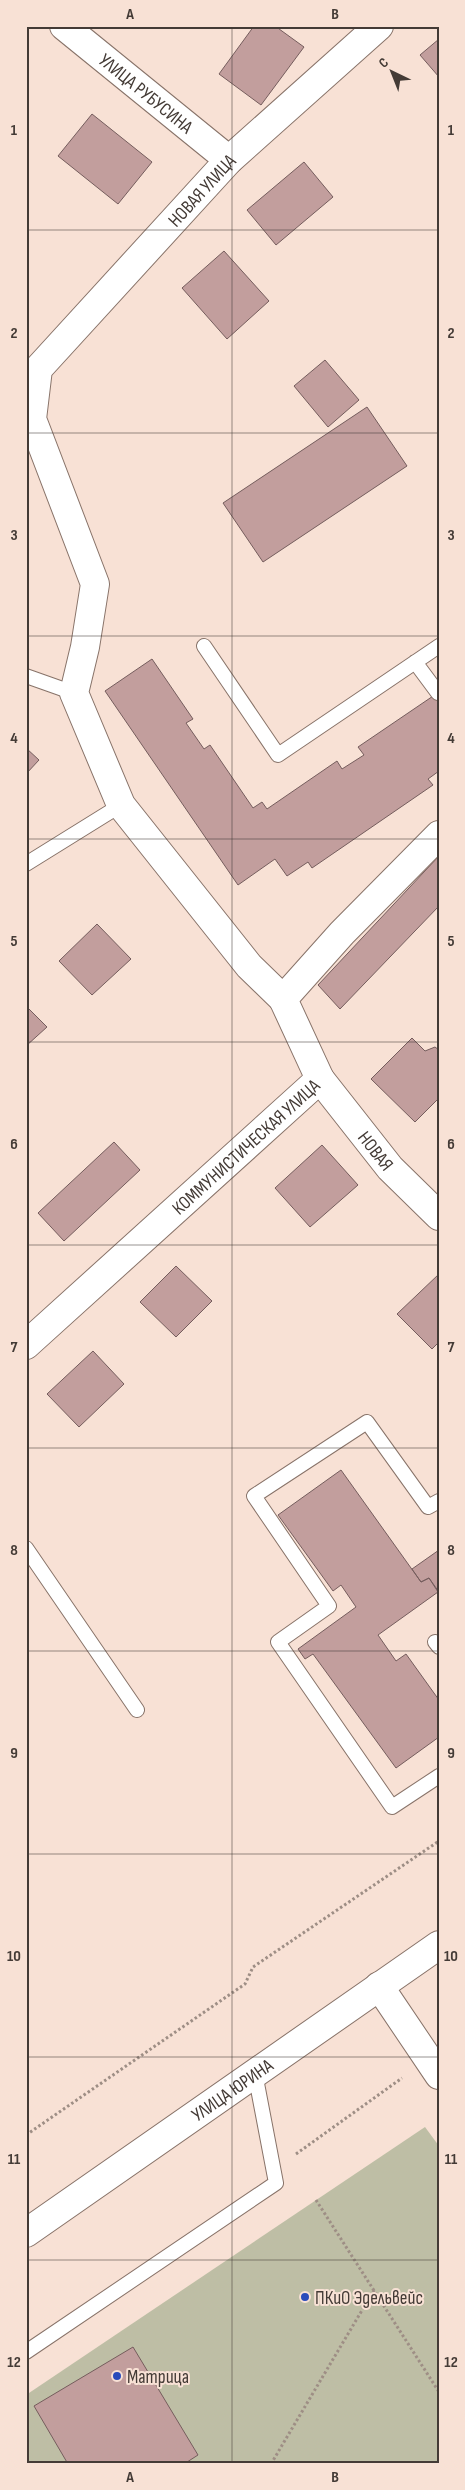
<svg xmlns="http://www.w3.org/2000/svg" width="465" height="2490" font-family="'Sofia Sans Condensed',sans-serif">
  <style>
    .green { fill: #bebea5 }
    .building { fill: #c29e9d; stroke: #755d5d }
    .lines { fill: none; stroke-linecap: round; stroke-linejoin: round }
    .lane-casing { stroke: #887369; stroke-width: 16 }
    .street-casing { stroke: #887369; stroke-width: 30 }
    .secondary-casing { stroke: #887369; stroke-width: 30 }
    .path { stroke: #9e8e85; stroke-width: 3; stroke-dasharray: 2.5 2.5; stroke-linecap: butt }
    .lane { stroke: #fff; stroke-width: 14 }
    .street { stroke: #fff; stroke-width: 28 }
    .secondary { stroke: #fff; stroke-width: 28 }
    .grid { fill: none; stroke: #443b36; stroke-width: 1; stroke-opacity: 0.55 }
    .poi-dot { fill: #294bbb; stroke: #f8e1d5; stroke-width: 2 }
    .labels { text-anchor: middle; stroke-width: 4; stroke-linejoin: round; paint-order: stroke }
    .street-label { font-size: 19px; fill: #443b36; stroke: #f8e1d5 }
    .poi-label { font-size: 19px; fill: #443b36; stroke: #f8e1d5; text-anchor: start }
    .neatline { fill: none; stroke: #443b36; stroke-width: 2 }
    .grid-label { font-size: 16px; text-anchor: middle; font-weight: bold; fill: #443b36 }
  </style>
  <rect width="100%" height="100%" fill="#f8e1d5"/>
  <path class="green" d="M425 2127 439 2146V2464H26V2395Z"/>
  <path class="building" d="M254 26H275L304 47 261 105 219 74Z
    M439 39V77L420 55Z
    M92 114 152 162 118 204 58 156Z
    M304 162 333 197 276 245 247 210Z
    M224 251 269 301 227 339 182 288Z
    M325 360 359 400 328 427 294 386Z
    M367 407 407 466 263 562 223 503Z
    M152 659 193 719 186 723 204 749 210 745 253 808 262 802 267 809 337 761 342 769 364 755 358 747 439 692V771L428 779 433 785 312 868 308 862 287 876 275 859 238 885 105 691Z
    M26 748 39 760 26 774Z
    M439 856V906L340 1009 318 985Z
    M97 924 131 959 92 995 59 961Z
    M26 1006 47 1027 26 1046Z
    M412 1038 425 1051 435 1047 439 1050V1098L415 1122 371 1079Z
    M114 1142 140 1170 64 1241 38 1213Z
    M322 1145 358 1185 310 1227 275 1188Z
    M176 1266 212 1301 176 1337 140 1302Z
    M439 1274V1342L432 1349 397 1314Z
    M93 1351 124 1384 79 1427 47 1394Z
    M341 1470 421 1582 429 1578 438 1592 378 1635 396 1661 406 1654 439 1700V1737L396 1768 313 1654 305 1659 298 1649 356 1607 341 1585 333 1591 278 1515Z
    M439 1550V1592L429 1578 421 1582 412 1569Z
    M133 2347 198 2455 184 2464H68L34 2406Z"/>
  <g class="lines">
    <defs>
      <path id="lane" d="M204 646 278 755 439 646
        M415 662 438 693
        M26 676 74 693
        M26 864 121 805
        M439 1501 428 1507 367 1422 254 1496 329 1606 278 1642 392 1807 439 1776
        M26 1548 137 1710
        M435 1642 439 1647
        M26 2352 276 2183 255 2073"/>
      <g id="street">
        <path id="s1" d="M64 26 229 160"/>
        <path id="s2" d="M283 999 249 966 121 805 74 693 85 647 95 584 32 419 38 369 229 160 379 26"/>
        <path id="s3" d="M320 1079 390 1168 439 1216"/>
        <path id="s4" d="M26 1345 320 1079 283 999 342 933 439 835"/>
        <path d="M379 1986 439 2075"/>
      </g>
      <g id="secondary">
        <path id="s5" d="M26 2233 439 1945"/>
      </g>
    </defs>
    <use href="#lane" class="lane-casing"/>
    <use href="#street" class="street-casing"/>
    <use href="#secondary" class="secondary-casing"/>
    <path class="path" d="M26 2135 245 1984 253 1967 439 1841
      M296 2154 402 2078
      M316 2200 439 2392
      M26 2463 27 2464
      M271 2464 374 2290"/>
    <use href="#lane" class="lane"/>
    <use href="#street" class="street"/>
    <use href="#secondary" class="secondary"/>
  </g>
  <path class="grid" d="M232 26V2464M26 230H439M26 433H439M26 636H439M26 839H439M26 1042H439M26 1245H439M26 1448H439M26 1651H439M26 1854H439M26 2057H439M26 2260H439"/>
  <g class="poi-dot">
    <circle cx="305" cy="2297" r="5"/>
    <circle cx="117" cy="2376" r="5"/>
  </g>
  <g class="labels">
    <g class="street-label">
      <text dy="7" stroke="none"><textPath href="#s1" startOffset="106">УЛИЦА РУБУСИНА</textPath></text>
      <text dy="7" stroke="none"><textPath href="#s2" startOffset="955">НОВАЯ УЛИЦА</textPath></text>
      <text dy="7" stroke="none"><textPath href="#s4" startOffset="296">КОММУНИСТИЧЕСКАЯ УЛИЦА</textPath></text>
      <text dy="7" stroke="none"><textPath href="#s3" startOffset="91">НОВАЯ</textPath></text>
      <text dy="7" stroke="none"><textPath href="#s5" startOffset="251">УЛИЦА ЮРИНА</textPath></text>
    </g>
    <g class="poi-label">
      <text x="315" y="2304">ПКиО Эдельвейс</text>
      <text x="127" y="2383">Матрица</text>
    </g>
  </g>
  <rect width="465" height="2490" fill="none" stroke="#f8e1d5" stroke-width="55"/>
  <g transform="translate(392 72) rotate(317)" stroke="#f8e1d5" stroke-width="4" paint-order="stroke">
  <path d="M0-4L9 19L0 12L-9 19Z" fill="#443b36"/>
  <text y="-8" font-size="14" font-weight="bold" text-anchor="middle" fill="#443b36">С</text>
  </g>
  <rect x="28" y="28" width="410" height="2434" class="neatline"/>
  <g class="grid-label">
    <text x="130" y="19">A</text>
    <text x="335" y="19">B</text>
    <text x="14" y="135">1</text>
    <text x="451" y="135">1</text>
    <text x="14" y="338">2</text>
    <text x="451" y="338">2</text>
    <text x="14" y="540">3</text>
    <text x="451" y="540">3</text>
    <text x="14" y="743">4</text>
    <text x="451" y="743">4</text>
    <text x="14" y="946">5</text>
    <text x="451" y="946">5</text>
    <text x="14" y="1149">6</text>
    <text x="451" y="1149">6</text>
    <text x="14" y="1352">7</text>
    <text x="451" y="1352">7</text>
    <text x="14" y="1555">8</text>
    <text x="451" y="1555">8</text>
    <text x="14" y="1758">9</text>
    <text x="451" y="1758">9</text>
    <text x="14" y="1961">10</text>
    <text x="451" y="1961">10</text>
    <text x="14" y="2164">11</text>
    <text x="451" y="2164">11</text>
    <text x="14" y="2367">12</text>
    <text x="451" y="2367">12</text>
    <text x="130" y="2482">A</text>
    <text x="335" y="2482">B</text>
  </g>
</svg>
